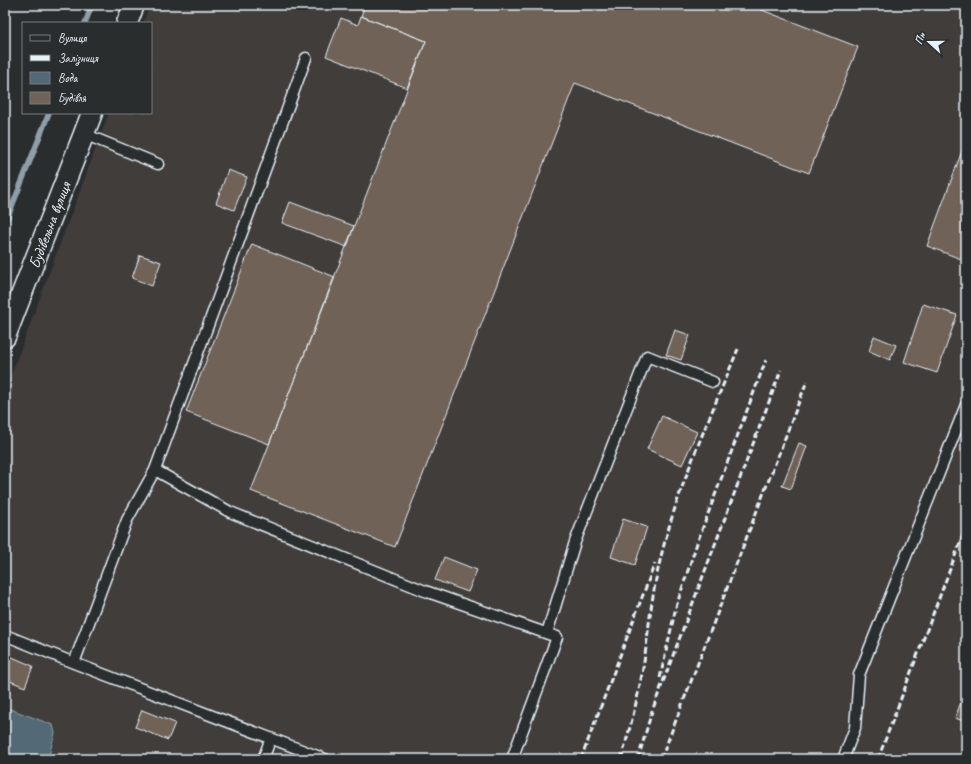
<svg xmlns="http://www.w3.org/2000/svg" width="971" height="764" font-family="Caveat,sans-serif">
  <style>
    .built { fill: #3f3d3a }
    .water { fill: #526976; stroke: #8e9faa }
    .lines { fill: none; stroke-linecap: round; stroke-linejoin: round }
    .stream { stroke: #8e9faa; stroke-width: 5.5 }
    .building { fill: #6f6256; stroke: #e8f1f8 }
    .service-casing { stroke: #e8f1f8; stroke-width: 13 }
    .minor-casing { stroke: #e8f1f8; stroke-width: 23 }
    .service { stroke: #2a2d2e; stroke-width: 10 }
    .minor { stroke: #2a2d2e; stroke-width: 20 }
    .rail { stroke: #e8f1f8; stroke-width: 3; stroke-dasharray: 6 3; stroke-linecap: butt }
    .labels { text-anchor: middle; stroke-width: 3; stroke-linejoin: round; paint-order: stroke }
    .street-label { font-size: 16px; fill: #e8f1f8; stroke: #2a2d2e }
  </style>
  <rect width="100%" height="100%" fill="#2a2d2e"/>
  <filter id="ink" filterUnits="userSpaceOnUse"><feTurbulence type="fractalNoise" baseFrequency=".025" numOctaves="2"/><feDisplacementMap in="SourceGraphic" scale="8" xChannelSelector="R" yChannelSelector="G"/><feConvolveMatrix kernelMatrix="1 2 1 2 8 2 1 2 1" color-interpolation-filters="sRGB"/></filter>
  <g filter="url(#ink)">
    <path class="built" d="M150 5H966V759H5V391L109 113H151V23H143Z"/>
    <path class="water" d="M5 707 53 725 55 733 48 759H5Z"/>
    <g class="lines">
      <path class="stream" d="M85 23 92 5
        M5 224 49 113"/>
    </g>
    <path class="building" d="M365 5H749L858 47 809 173 575 83 395 547 251 491 426 41 361 16Z
      M361 16 426 41 407 88 326 56 341 18 358 25Z
      M966 140V245L961 259 927 246Z
      M228 170 247 177 234 210 216 203Z
      M290 202 354 226 347 247 282 223Z
      M252 244 335 277 269 444 186 412Z
      M140 255 161 262 152 286 132 278Z
      M923 304 957 315 937 373 904 362Z
      M675 330 690 335 681 360 666 355Z
      M874 336 896 345 890 360 869 351Z
      M662 416 697 432 682 465 647 449Z
      M799 443 807 446 791 489 782 486Z
      M623 519 647 527 635 565 611 557Z
      M444 557 477 570 468 592 435 580Z
      M5 654 33 666 25 687 5 679Z
      M966 689V722L955 718Z
      M142 710 175 723 168 740 135 727Z"/>
    <g class="lines">
      <defs>
        <path id="service" d="M84 134 158 164
          M155 470 230 512 425 591 557 637 512 759
          M547 633 575 542 647 356 713 382
          M5 635 74 663 325 759
          M74 663 127 520 155 470 306 58
          M263 759 271 738
          M843 759 855 728 859 675 966 405"/>
        <path id="minor" d="M127 23 134 5
          M5 337 92 113"/>
      </defs>
      <use href="#service" class="service-casing"/>
      <use href="#minor" class="minor-casing"/>
      <use href="#service" class="service"/>
      <use href="#minor" class="minor"/>
      <path class="rail" d="M660 678 676 607 697 543 766 360
        M581 759 655 563
        M621 759C631 725 640 691 645 655 649 625 652 595 659 565 676 490 709 420 738 349
        M638 759 652 711 781 370
        M661 759 807 381
        M878 759 966 527"/>
    </g>
  </g>
  <g class="labels">
    <g class="street-label">
      <text transform="translate(49 225) rotate(-69)" y="6">Будівельна вулиця</text>
    </g>
  </g>
  <rect width="971" height="764" fill="none" stroke="#2a2d2e" stroke-width="20"/>
  <rect x="10" y="10" width="951" height="744" fill="none" stroke="#e8f1f8" stroke-width="1.5" filter="url(#ink)"/>
  <rect x="22" y="22" width="130" height="92" fill="#2a2d2e" stroke="#767b7f"/>
  <rect x="30" y="35" width="20" height="6" fill="#2a2d2e" stroke="#767b7f"/>
  <text x="58" y="42" font-size="12" fill="#e8f1f8">Вулиця</text>
  <rect x="30" y="55" width="20" height="6" fill="#e8f1f8" stroke="#767b7f"/>
  <text x="58" y="62" font-size="12" fill="#e8f1f8">Залізниця</text>
  <rect x="30" y="72" width="20" height="12" fill="#526976" stroke="#767b7f"/>
  <text x="58" y="82" font-size="12" fill="#e8f1f8">Вода</text>
  <rect x="30" y="92" width="20" height="12" fill="#6f6256" stroke="#767b7f"/>
  <text x="58" y="102" font-size="12" fill="#e8f1f8">Будівля</text>
  <g transform="translate(929 42) rotate(291)" stroke="#2a2d2e" stroke-width="3" paint-order="stroke">
  <path d="M0-3L7 15L0 10L-7 15Z" fill="#e8f1f8"/>
  <text y="-6" font-size="11" font-weight="bold" text-anchor="middle" fill="#e8f1f8">Пн</text>
  </g>
</svg>
